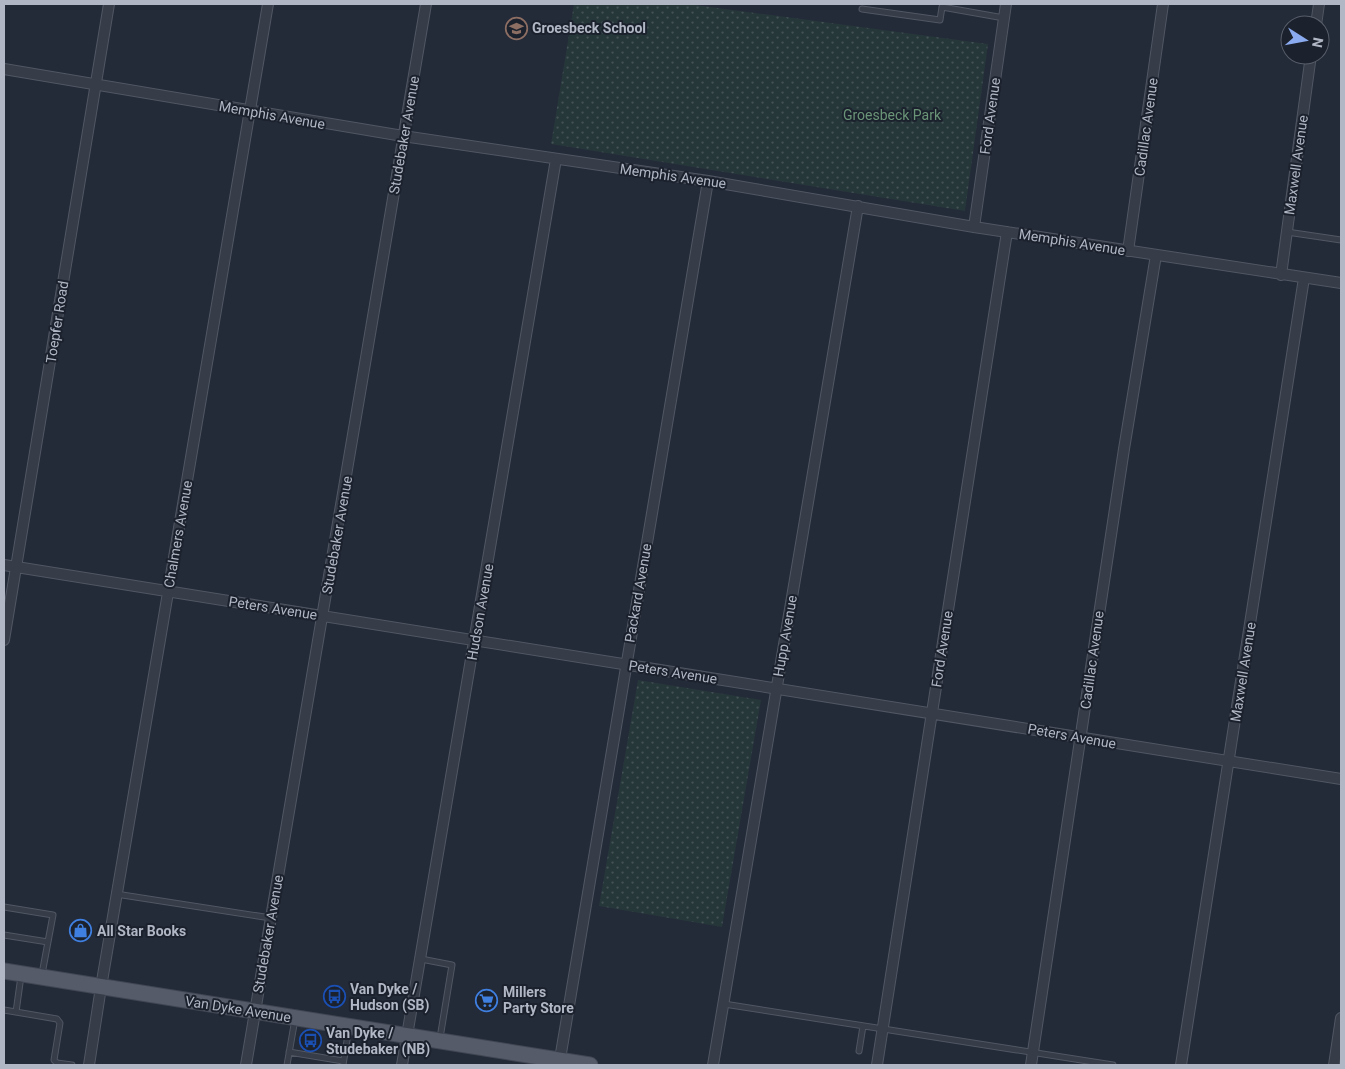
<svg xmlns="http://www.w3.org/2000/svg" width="1345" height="1069" font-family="Roboto,sans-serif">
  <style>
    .park { fill: url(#park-dots) }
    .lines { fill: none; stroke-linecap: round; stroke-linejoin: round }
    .service-casing { stroke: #515763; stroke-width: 7 }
    .minor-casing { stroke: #515763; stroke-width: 12 }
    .primary-casing { stroke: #404652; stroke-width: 17 }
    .service { stroke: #363d49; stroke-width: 5 }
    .minor { stroke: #363d49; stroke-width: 10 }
    .primary { stroke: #555b69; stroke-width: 15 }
    .labels { text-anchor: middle; stroke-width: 4; stroke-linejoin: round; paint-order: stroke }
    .poi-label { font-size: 14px; font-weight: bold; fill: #b1b7c5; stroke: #1c222d; text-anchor: start }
    .street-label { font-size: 14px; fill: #b1b7c5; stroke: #1c222d }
    .park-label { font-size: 14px; fill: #6a9477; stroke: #1c222d }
  </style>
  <defs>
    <pattern id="park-dots" width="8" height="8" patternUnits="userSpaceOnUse" patternTransform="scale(1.25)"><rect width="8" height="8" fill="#26373a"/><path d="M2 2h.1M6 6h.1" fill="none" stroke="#435255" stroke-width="1.8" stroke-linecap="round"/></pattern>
  </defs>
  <rect width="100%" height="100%" fill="#232a38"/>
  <path class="park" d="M574 4H688L988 44 965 211 551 144Z
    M638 680 761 700 722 927 599 906Z"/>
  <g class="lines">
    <defs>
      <path id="service" d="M943 5 942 7 1004 18
        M862 9 940 20 942 7
        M1287 232 1341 240
        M116 894 271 918
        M4 907 53 915 42 974
        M4 935 48 942
        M421 959 452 965 440 1038
        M724 1004 1113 1065
        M4 1010 57 1019 60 1023 54 1060 57 1063 72 1065
        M16 1012 21 976
        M859 1051 863 1026
        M289 1052 343 1061
        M287 1065 295 1019
        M343 1065 349 1028"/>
      <path id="minor" d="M1316 25 1319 4
        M4 69 403 136 708 181 974 227 1341 283
        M974 227 1006 4
        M1128 251 1163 4
        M1281 275 1311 55
        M4 565 1341 779
        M4 640 109 4
        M89 1065 101 987 268 4
        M246 1065 426 4
        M402 1065 556 159
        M559 1065 708 181
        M713 1065 858 206
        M877 1065 1007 232
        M1031 1065 1124 449 1156 255
        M1181 1065 1304 278
        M1334 1065 1341 1018"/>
      <path id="primary" d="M4 971 590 1065"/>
    </defs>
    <use href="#service" class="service-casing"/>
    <use href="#minor" class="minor-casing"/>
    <use href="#primary" class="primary-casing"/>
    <use href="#service" class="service"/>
    <use href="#minor" class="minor"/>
    <use href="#primary" class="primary"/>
  </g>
  <defs>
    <symbol id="school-ring" viewBox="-11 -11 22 22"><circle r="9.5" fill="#1c222d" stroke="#8d6e63" stroke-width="1.5"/><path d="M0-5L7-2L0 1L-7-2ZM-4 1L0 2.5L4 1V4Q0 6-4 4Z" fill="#8d6e63"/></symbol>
    <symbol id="shop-ring" viewBox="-11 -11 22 22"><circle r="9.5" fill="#1c222d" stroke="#3f7fe0" stroke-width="1.5"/><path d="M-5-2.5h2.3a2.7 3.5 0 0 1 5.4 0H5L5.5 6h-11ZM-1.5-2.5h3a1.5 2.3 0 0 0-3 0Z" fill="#3f7fe0"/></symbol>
    <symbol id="bus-ring" viewBox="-11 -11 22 22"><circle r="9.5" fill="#1c222d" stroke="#1a4fb4" stroke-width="1.5"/><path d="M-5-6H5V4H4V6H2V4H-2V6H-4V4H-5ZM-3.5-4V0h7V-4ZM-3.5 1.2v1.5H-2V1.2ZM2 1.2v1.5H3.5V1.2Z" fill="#1a4fb4"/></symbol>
    <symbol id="supermarket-ring" viewBox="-11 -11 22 22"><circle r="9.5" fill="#1c222d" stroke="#3f7fe0" stroke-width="1.5"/><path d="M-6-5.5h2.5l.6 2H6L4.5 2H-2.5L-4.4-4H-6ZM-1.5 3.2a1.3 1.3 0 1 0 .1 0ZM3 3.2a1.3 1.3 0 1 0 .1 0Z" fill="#3f7fe0"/></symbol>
  </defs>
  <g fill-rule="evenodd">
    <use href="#school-ring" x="504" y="16" width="25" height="25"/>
    <use href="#shop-ring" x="68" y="918" width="25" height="25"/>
    <use href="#bus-ring" x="322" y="984" width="25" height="25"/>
    <use href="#supermarket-ring" x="474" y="988" width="25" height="25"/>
    <use href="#bus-ring" x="298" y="1028" width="25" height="25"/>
  </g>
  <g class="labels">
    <g class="poi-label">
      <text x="532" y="33">Groesbeck School</text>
      <text x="97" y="936">All Star Books</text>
      <text x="350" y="994">Van Dyke /<tspan x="350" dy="16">Hudson (SB)</tspan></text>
      <text x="503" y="997">Millers<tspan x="503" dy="16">Party Store</tspan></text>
      <text x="326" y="1038">Van Dyke /<tspan x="326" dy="16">Studebaker (NB)</tspan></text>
    </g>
    <g class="street-label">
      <text transform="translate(272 115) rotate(10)" y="5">Memphis Avenue</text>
      <text transform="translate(990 116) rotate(-82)" y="5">Ford Avenue</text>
      <text transform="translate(1146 127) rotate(-82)" y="5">Cadillac Avenue</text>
      <text transform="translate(404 135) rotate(-80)" y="5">Studebaker Avenue</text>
      <text transform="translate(1296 165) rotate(-82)" y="5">Maxwell Avenue</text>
      <text transform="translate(673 176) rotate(8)" y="5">Memphis Avenue</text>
      <text transform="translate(1072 242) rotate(9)" y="5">Memphis Avenue</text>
      <text transform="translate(57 322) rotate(-81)" y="5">Toepfer Road</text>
      <text transform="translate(178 534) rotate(-80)" y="5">Chalmers Avenue</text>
      <text transform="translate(337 535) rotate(-80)" y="5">Studebaker Avenue</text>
      <text transform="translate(638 593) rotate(-80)" y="5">Packard Avenue</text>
      <text transform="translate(273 608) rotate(9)" y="5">Peters Avenue</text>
      <text transform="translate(480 612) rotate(-80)" y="5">Hudson Avenue</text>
      <text transform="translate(785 636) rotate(-80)" y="5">Hupp Avenue</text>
      <text transform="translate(942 649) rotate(-81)" y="5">Ford Avenue</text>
      <text transform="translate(1092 660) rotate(-82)" y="5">Cadillac Avenue</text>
      <text transform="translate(673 672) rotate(9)" y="5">Peters Avenue</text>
      <text transform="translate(1243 672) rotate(-81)" y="5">Maxwell Avenue</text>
      <text transform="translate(1072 736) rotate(10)" y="5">Peters Avenue</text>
      <text transform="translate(268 934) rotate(-80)" y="5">Studebaker Avenue</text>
      <text transform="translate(238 1009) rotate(9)" y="5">Van Dyke Avenue</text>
    </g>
    <g class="park-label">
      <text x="892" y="120">Groesbeck Park</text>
    </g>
  </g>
  <rect width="1345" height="1069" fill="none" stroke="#b1b7c5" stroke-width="10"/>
  <g transform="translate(1305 40) rotate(101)"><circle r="24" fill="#1c222d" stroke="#585e6a"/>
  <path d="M0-4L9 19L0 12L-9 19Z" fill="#8babf0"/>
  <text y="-8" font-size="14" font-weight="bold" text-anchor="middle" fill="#b1b7c5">N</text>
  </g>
</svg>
